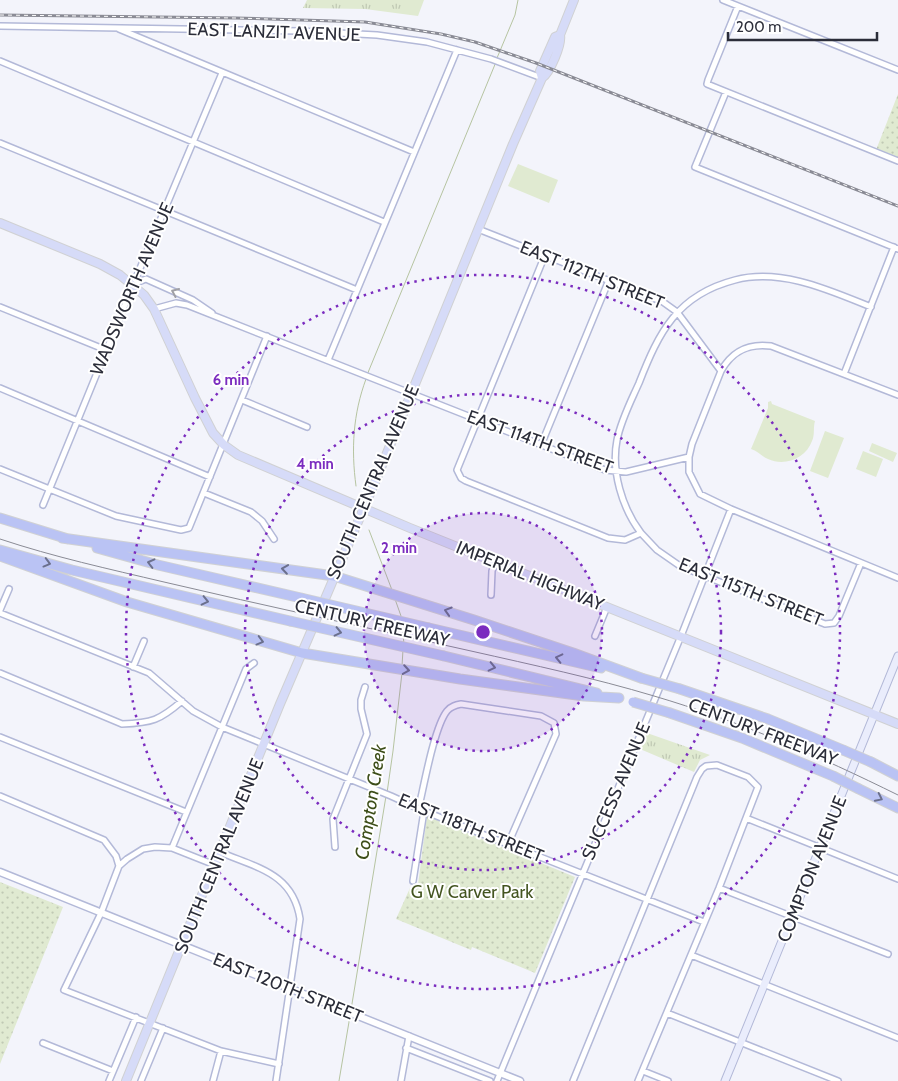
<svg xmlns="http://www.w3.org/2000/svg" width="898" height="1081" font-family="Cabin,sans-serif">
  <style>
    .grass { fill: url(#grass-tufts) }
    .park { fill: url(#park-dots) }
    .pitch { fill: #e0ead1 }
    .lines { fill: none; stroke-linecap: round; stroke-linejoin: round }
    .stream { stroke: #b6c4a1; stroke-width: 1 }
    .minor-casing { stroke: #b3b9d8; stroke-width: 8 }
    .tertiary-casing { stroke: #b3b9d8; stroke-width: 9 }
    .secondary-casing { stroke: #b3b9d8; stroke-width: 9 }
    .primary-casing { stroke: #d0d1d3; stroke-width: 10 }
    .motorway-casing { stroke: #d0d1d3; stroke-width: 11 }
    .minor { stroke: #fff; stroke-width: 5 }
    .tertiary { stroke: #fff; stroke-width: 6 }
    .secondary { stroke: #eaedfc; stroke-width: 7 }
    .primary { stroke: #d6dbf8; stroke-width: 8 }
    .motorway { stroke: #bac3f4; stroke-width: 9 }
    .tram { stroke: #8a8b95; stroke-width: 1 }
    .rail-casing { stroke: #8a8b95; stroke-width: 3 }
    .rail { stroke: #fff; stroke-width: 1; stroke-dasharray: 4; stroke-linecap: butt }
    .motorway-bridge-casing { stroke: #d0d1d3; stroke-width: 11; stroke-linecap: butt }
    .motorway-bridge { stroke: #bac3f4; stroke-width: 9 }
    .oneway { stroke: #a0a0a6 }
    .oneway2 { stroke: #6b708d }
    .ring { fill: none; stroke: #7b2cbf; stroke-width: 2.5; stroke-dasharray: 2.5 5 }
    .labels { text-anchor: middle; stroke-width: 4; stroke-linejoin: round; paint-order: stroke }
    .street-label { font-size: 18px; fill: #2b2d39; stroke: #fff }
    .park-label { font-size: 18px; fill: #445521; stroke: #fff }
    .water-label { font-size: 19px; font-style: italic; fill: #3d4e19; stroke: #fff }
    .centre { fill: #7b2cbf; stroke: #fff; stroke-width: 2.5 }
    .ring-label { font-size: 15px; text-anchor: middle; font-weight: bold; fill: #7b2cbf; stroke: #fff; stroke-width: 4; stroke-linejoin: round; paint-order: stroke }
  </style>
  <defs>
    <pattern id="grass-tufts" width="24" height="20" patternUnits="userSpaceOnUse" patternTransform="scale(1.25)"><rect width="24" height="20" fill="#e0ead1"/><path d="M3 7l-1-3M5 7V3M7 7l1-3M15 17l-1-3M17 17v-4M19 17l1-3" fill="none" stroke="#c0c9b4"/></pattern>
    <pattern id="park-dots" width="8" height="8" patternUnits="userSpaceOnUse" patternTransform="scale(1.25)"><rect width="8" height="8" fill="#e0ead1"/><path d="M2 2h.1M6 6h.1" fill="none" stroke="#c0c9b4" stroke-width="1.8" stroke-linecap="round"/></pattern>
  </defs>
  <rect width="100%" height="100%" fill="#f3f4fb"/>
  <path class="grass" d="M307 0H424L418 16 365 9 303 8Z
    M647 733 710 755 700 760 694 772 640 749Z"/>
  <path class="park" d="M898 94V159L876 150Z
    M427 816 575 877 535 973 472 947 471 950 396 919 410 888 418 885Z
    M0 882 63 907 0 1064Z"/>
  <path class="pitch" d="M518 164 558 180 549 203 508 186Z
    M771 401 772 404 815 421C813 428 815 435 812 441 806 458 785 467 768 459 762 457 758 451 751 449L768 408V402Z
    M825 431 844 438 828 478 810 471Z
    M872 443 897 453 893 462 869 451Z
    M863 451 883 459 876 477 856 469Z"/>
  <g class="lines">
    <path class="stream" d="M497 58 515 15 518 0
      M367 375 496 62
      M356 486C351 449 353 414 366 379
      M369 530 392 590
      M395 599 401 616
      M402 625 404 644
      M402 666 403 650
      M387 793 393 751 402 673
      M351 1010 386 796
      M339 1081 350 1016"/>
    <defs>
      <path id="minor" d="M723 0 898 70
        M738 6 708 80 707 84 898 161
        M0 26 300 31 377 35 427 42 491 59 542 78
        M119 29 414 152
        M0 61 384 222
        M726 92 695 167 898 249
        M0 143 357 290
        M478 229 663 302 677 312 721 371C732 351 748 343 771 346L898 395
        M545 255 457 470 461 478 466 481 608 538 625 540 641 533 657 550 680 566 825 624 834 623 839 616 861 563
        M133 284 146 279 193 300 212 313
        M0 307 106 350
        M154 309 176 303 187 305 605 470 626 472 689 457V472L700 494 731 509 898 578
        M328 360 457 50
        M844 374 894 247
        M0 388 210 477
        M242 400 307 427
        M541 445 609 280
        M689 457 692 444 721 371
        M0 469 116 516 181 530 189 528 267 336
        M204 493 251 512 262 521 274 539
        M43 505 133 285 222 73
        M641 533C622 508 611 471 617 440 621 420 631 401 639 383 659 332 677 295 735 280 781 268 829 290 871 307
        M491 595 492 571 495 562
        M0 610 9 589
        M0 613 149 673 193 711 222 727 391 796 424 811 704 922
        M595 636 607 607
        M133 667 144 641
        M0 673 122 724C152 723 160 720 182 701
        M0 737 186 812
        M0 796 104 840 116 856 119 866
        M746 818 898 879
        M335 847 333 819 367 734 361 709V700L365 687
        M172 848 246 669 254 663
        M220 852C257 868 293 873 300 919L276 1081
        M215 865 172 848 155 847 143 849 127 859 119 866 101 913 64 990 221 1051 279 1064
        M413 881 424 811 420 802C425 780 435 726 447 711 451 706 456 705 461 704L541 716 554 723 556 734 508 844
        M719 888 888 954
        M691 955 898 1038
        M667 1013 838 1081
        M43 1043 113 1071
        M406 1048 490 1081
        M643 1071 668 1081
        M109 1081 136 1017
        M141 1081 163 1028
        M213 1081 221 1051
        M401 1081 409 1036
        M497 1081 681 636 731 509
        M573 1081 697 777 702 769 706 766 717 765 748 777 758 787 719 888 638 1081"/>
      <path id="tertiary" d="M0 872 520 1081"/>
      <path id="secondary" d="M725 1081 898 656"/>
      <path id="primary" d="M542 78 540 71 555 37 560 35
        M0 223 100 264 120 275 144 295 154 309 195 398 213 433 224 445 238 455 410 528 898 724
        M126 1081 280 704 378 475 513 144 542 78C550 73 562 44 560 35L574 0"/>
      <path id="motorway" d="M0 518 68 539
        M62 538 334 576 474 620 573 653 641 678
        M97 548 158 565 301 598
        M0 550 72 570 290 621
        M0 556 127 602 302 653 460 679 584 696 619 698
        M429 628 601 668
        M444 656 597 693
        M680 689 768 719 843 750
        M670 713 742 738 833 776
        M871 762 898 776
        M859 789 898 808"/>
    </defs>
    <use href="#minor" class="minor-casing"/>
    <use href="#tertiary" class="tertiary-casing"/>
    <use href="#secondary" class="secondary-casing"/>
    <use href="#primary" class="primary-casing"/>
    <use href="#motorway" class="motorway-casing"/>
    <use href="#minor" class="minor"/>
    <use href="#tertiary" class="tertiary"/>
    <use href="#secondary" class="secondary"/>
    <use href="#primary" class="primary"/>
    <use href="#motorway" class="motorway"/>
    <path class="tram" d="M0 539C54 557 109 569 164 582 266 606 369 628 471 651 533 665 594 678 654 696 739 721 819 756 898 795"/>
    <defs>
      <path id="rail" d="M0 15 236 18 365 22 441 34 475 42 536 63 898 206"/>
    </defs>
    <use href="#rail" class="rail-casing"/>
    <use href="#rail" class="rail"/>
    <defs>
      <path id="motorway-bridge" d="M301 598 429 628
        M290 621 444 656
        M641 678 680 689
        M633 702 670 713
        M843 750 871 762
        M833 776 859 789"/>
    </defs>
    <use href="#motorway-bridge" class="motorway-bridge-casing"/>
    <use href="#motorway-bridge" class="motorway-bridge"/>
  </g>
  <defs><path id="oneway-chevron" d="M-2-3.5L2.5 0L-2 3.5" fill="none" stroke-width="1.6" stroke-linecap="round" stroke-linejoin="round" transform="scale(1.25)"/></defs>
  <use class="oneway" href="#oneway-chevron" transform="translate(175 292) rotate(-156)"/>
  <g class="oneway2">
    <use href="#oneway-chevron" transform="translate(47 563) rotate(15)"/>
    <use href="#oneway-chevron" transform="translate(151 563) rotate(-166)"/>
    <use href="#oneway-chevron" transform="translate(285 569) rotate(-172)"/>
    <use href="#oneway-chevron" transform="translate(205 601) rotate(13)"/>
    <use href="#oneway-chevron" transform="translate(448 611) rotate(-163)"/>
    <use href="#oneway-chevron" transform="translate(338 632) rotate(13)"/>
    <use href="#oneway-chevron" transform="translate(260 641) rotate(15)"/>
    <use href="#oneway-chevron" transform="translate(559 658) rotate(-167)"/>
    <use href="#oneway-chevron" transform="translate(492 667) rotate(13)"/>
    <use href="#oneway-chevron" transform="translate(406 670) rotate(9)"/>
    <use href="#oneway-chevron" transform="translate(879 798) rotate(26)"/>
  </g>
  <circle cx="483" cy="632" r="119" fill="#7b2cbf" fill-opacity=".12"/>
  <g class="ring">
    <circle cx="483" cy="632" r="119"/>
    <circle cx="483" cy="632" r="238"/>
    <circle cx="483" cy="632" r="357"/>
  </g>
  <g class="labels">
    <g class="street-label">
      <text transform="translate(274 32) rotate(2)" y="6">EAST LANZIT AVENUE</text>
      <text transform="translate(592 275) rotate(22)" y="6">EAST 112TH STREET</text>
      <text transform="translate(132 289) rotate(-67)" y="6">WADSWORTH AVENUE</text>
      <text transform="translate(540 442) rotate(20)" y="6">EAST 114TH STREET</text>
      <text transform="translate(373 482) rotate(-67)" y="6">SOUTH CENTRAL AVENUE</text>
      <text transform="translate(530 576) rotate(22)" y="6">IMPERIAL HIGHWAY</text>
      <text transform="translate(751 592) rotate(22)" y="6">EAST 115TH STREET</text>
      <text transform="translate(372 623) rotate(13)" y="6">CENTURY FREEWAY</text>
      <text transform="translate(763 732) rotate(21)" y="6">CENTURY FREEWAY</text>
      <text transform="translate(616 791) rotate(-67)" y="6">SUCCESS AVENUE</text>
      <text transform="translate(471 828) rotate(22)" y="6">EAST 118TH STREET</text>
      <text transform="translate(219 856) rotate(-68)" y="6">SOUTH CENTRAL AVENUE</text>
      <text transform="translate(812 869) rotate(-68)" y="6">COMPTON AVENUE</text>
      <text transform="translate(288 988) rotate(22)" y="6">EAST 120TH STREET</text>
    </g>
    <g class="park-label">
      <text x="472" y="898">G W Carver Park</text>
    </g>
    <g class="water-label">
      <text transform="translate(370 802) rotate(-81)" y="7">Compton Creek</text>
    </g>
  </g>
  <circle cx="483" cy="632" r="8" class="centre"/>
  <g class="ring-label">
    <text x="231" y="385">6 min</text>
    <text x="315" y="469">4 min</text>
    <text x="399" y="553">2 min</text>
  </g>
  <path d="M728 32v8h149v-8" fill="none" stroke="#2b2d39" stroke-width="2.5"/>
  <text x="736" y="32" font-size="15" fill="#2b2d39" stroke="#ffffff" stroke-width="4" paint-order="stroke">200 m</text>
</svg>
